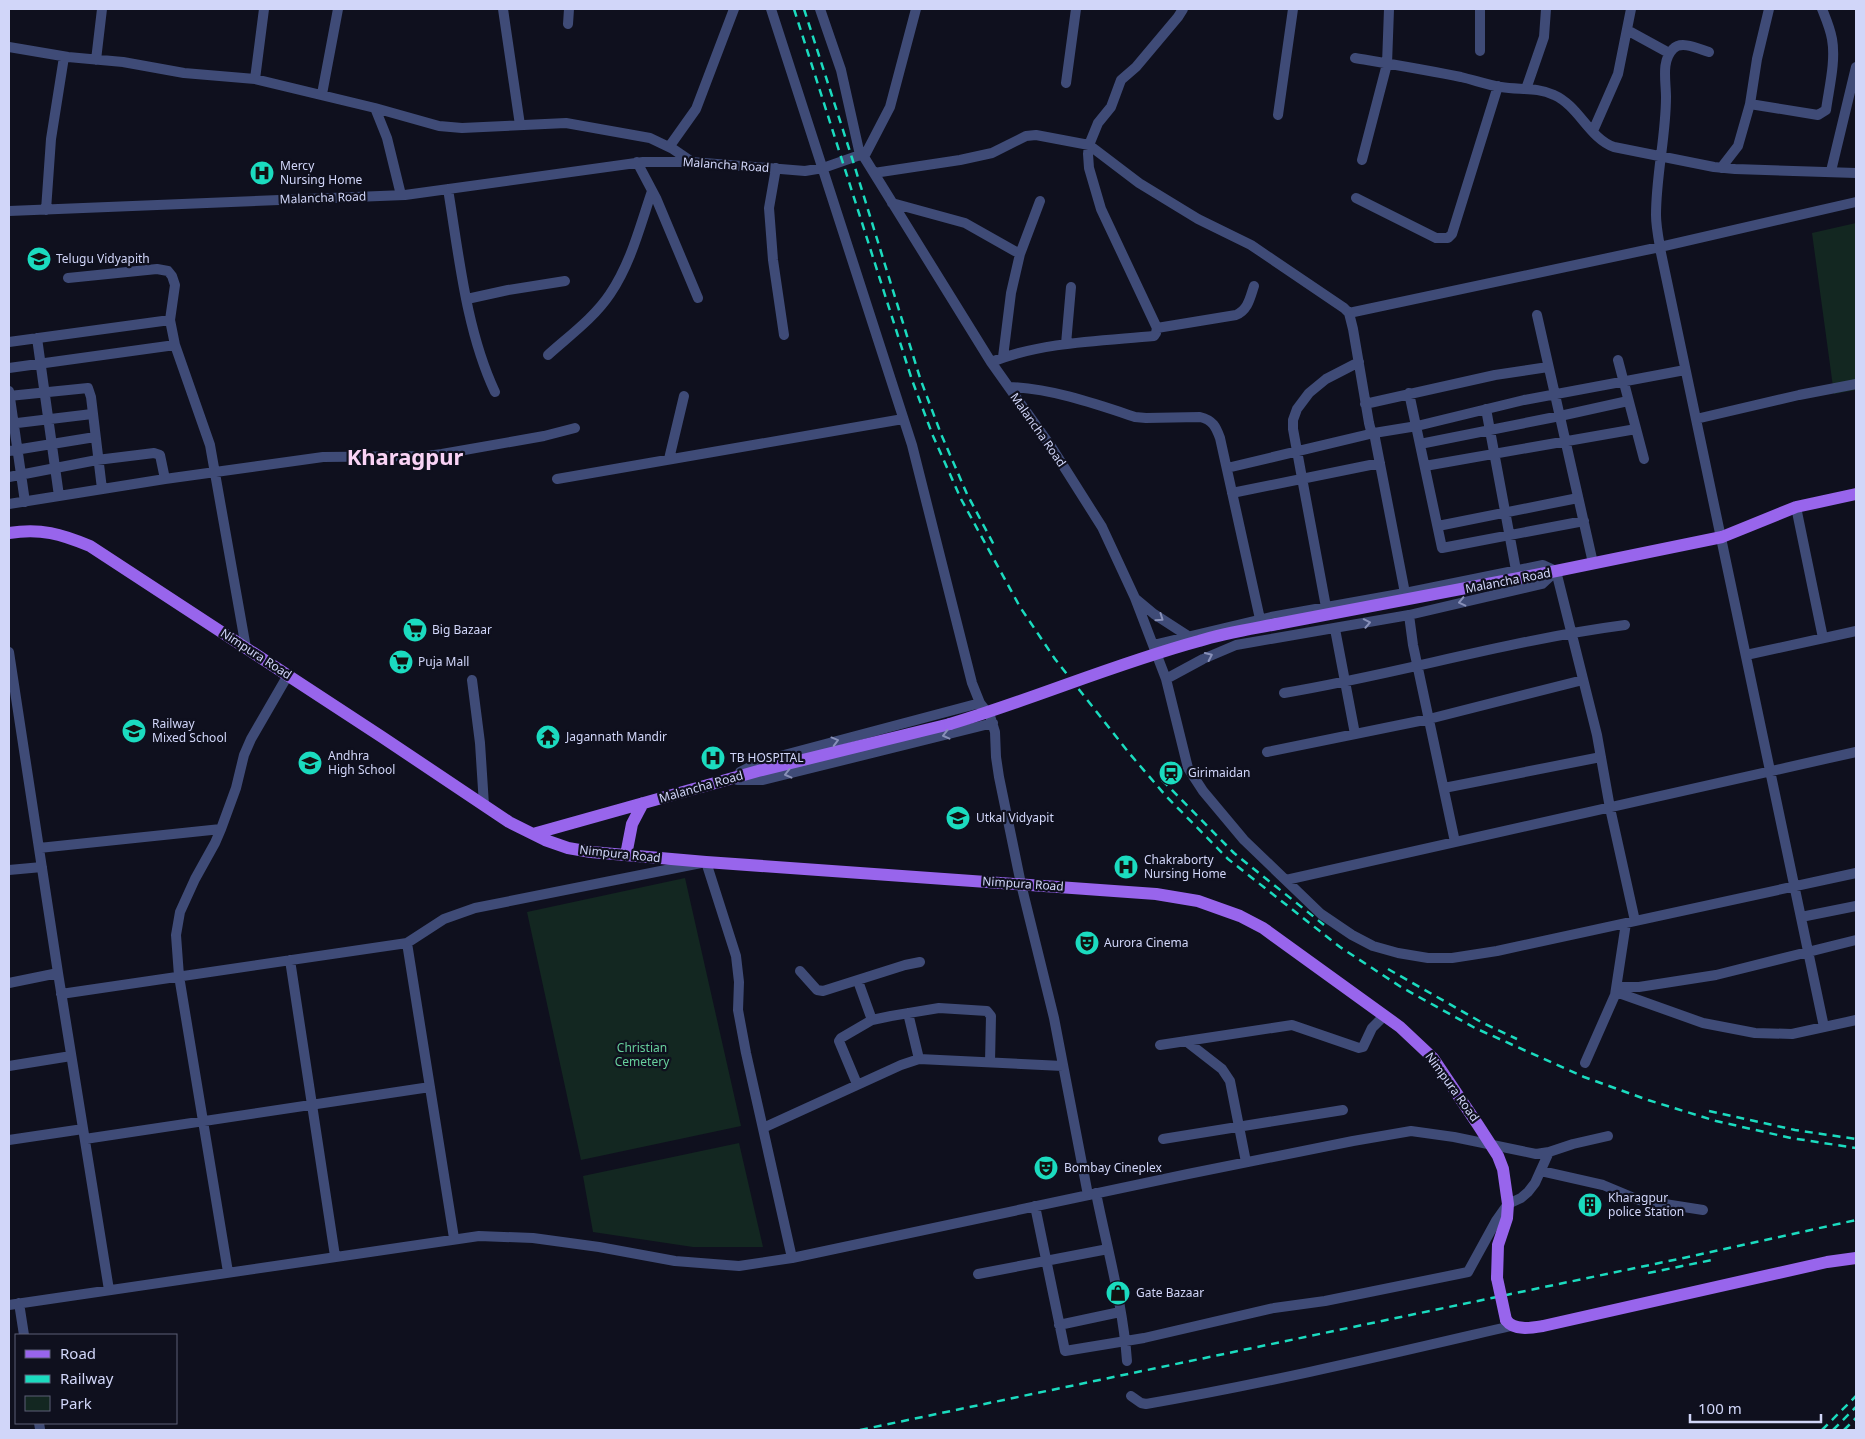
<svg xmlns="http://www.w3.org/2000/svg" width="1865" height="1439" font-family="'Noto Sans',sans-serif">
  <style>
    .green { fill: #132721 }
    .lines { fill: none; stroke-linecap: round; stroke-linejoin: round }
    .minor { stroke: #3f4b77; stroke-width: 10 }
    .major { stroke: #9865ec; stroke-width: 12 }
    .rail { stroke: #1bdbbf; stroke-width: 2.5; stroke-dasharray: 8 6; stroke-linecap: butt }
    .major-bridge { stroke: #9865ec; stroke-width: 12 }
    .oneway { stroke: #8890b8 }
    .labels { text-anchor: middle; stroke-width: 4.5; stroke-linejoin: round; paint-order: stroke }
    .street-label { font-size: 12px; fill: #d1d6f9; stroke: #0f101e }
    .poi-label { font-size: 12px; fill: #d1d6f9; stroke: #0f101e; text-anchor: start }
    .park-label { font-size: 12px; fill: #67d09c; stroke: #0f101e }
    .town-label { font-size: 22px; font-weight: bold; fill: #f9d3f5; stroke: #0f101e }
  </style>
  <rect width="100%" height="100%" fill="#0f101e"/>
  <path class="green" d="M1856 223V390L1834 394 1812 233Z
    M685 878 741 1126 581 1160 527 912Z
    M739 1143 763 1247H693L593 1232 583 1176Z"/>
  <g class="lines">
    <path class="minor" d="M503 9 520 125
      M771 9 912 445 972 683 980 703 990 716 995 732 996 757 999 777 1021 884 1054 1018 1088 1195
      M820 9 841 70 860 155
      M1480 9V51
      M568 24 569 9
      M1627 30 1669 53
      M9 47 68 57 123 62 184 73 255 79 375 108 439 126 462 128 566 123 650 138 673 149 692 162
      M1709 52C1699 49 1681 40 1673 49 1661 61 1666 81 1666 97 1666 136 1656 175 1656 215 1656 227 1659 241 1661 253L1824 1027
      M1355 58C1390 64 1426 70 1461 77 1474 80 1488 85 1501 87 1519 90 1538 87 1554 95 1579 106 1589 138 1614 147L1714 167 1735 169 1856 173
      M96 60 102 9
      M255 79 264 9
      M1066 83 1076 9
      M1526 89 1544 37 1546 9
      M322 94 338 9
      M1750 104 1818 115 1826 110C1829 88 1836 61 1832 39 1830 28 1826 19 1822 9
      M375 108 387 138 401 195
      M1278 115 1293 9
      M1593 131 1618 74 1631 9
      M669 147 696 109 734 9
      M864 157 890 107 916 9
      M1362 160 1387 64 1389 9
      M637 162 656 198 698 298
      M776 168 769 208 773 260 784 335
      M1721 168 1738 146 1750 104 1757 59 1769 9
      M1831 171 1856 67
      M874 173 960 160 992 153 1026 136 1036 135 1089 145 1139 183 1198 219 1251 245 1344 308 1349 313 1353 329 1369 423 1371 431 1374 433 1417 426 1524 400 1685 370
      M448 189C459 256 466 330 495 392
      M1356 198 1436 238H1448L1452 234 1498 86
      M892 203 965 223 1020 254
      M46 210 51 139 64 57
      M9 211 405 195 643 162H692L805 171 823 168 860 155 864 157 991 362 1052 448 1102 527 1135 598 1166 679 1188 768 1203 791 1244 840 1321 914 1352 935 1373 946 1398 953 1428 958H1452L1497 951 1856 873
      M68 278 157 269 168 271 172 276 175 285 170 320 175 345 210 445 246 648
      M467 299 508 290 565 281
      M1349 313 1660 247 1856 202
      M1537 315 1593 563
      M1157 328 1236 315C1248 310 1250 298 1254 286
      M37 338 59 496
      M9 342 170 320
      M1066 344 1071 287
      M548 355C569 336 594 318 610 294 631 263 640 226 652 191
      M1003 357 1011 293 1020 254 1040 201
      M1618 360 1644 459
      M991 362C1042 342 1100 341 1154 336L1156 333 1157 328 1101 209 1089 168 1088 154 1089 145 1098 123 1111 107 1121 80 1136 67 1178 17 1183 9
      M9 368 175 345
      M1009 387C1050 388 1096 404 1135 417L1146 418 1200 417C1213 420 1216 427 1220 438L1260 619
      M9 391 25 502
      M1409 393 1442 548 1584 521
      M9 396 88 388 91 397 102 489
      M1365 404 1495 375 1548 367
      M1486 409 1516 570
      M1696 419 1799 395 1856 384
      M9 424 92 414
      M1420 444 1560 416 1628 401
      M9 451 95 437
      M669 459 684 396
      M1425 466 1636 429
      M1227 468 1374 433 1405 593
      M9 477 97 460 154 453 160 455 165 479
      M557 479 903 419
      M1232 493 1380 463
      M9 504 165 479 323 457 427 456 442 454 544 436 575 428
      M1796 507 1823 638
      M1438 526 1578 498
      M1136 599 1154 614 1188 636
      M1326 607 1302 478 1293 429V420L1297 409 1309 393 1326 379 1359 362
      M1409 615 1413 645 1455 842
      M1335 629 1355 734
      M1153 645 1271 617 1405 593 1543 565 1556 571 1597 735 1610 808 1635 921
      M9 652 58 973
      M1746 655 1856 631
      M1166 679 1203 659 1236 645 1409 615 1542 584 1556 571
      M472 680 480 743 484 805
      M1284 693C1398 674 1510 640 1625 625
      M1267 752 1429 719 1583 680
      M740 772 762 761 980 703
      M737 780H763L993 723
      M1444 788 1601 757
      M39 848 221 829
      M9 870 42 867
      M1286 880 1856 752
      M1801 917 1856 906
      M407 943 454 1238
      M290 960 335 1256
      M800 971 817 990 823 991 905 965 920 962
      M858 981 872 1020
      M9 983 58 973 109 1290
      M1617 987H1639L1716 975 1856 940
      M1616 992 1703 1023 1755 1033 1792 1034 1856 1020
      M61 994 407 943 444 919 475 908 706 862 736 956 739 982 738 1010 746 1053 792 1258
      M908 1013 919 1059
      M1186 1041 1222 1069 1230 1081 1246 1162
      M1160 1045 1292 1025 1359 1048 1363 1047 1372 1028 1384 1016
      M1585 1063 1615 995 1626 923
      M9 1066 71 1056
      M857 1084 839 1041 841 1038 872 1020 891 1016 939 1008 987 1011 991 1016 990 1062
      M763 1128 901 1065 919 1059 1063 1066
      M85 1139 430 1087
      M1163 1139 1343 1110
      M9 1140 83 1129
      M1541 1171 1603 1185 1639 1200 1703 1210
      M1096 1193C1107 1248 1123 1305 1127 1361
      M1035 1206 1065 1351 1144 1338 1274 1308 1325 1301 1468 1272 1496 1221 1508 1204 1521 1198 1528 1192 1535 1183 1549 1152
      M228 1272 179 976 176 935 180 912 195 879 215 843 221 829 236 788 244 755 251 739 288 675
      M978 1274 1108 1249
      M19 1303 24 1335
      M9 1305 479 1236 533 1238 599 1247 675 1261 739 1266 792 1258 1188 1174 1353 1141 1411 1131 1454 1137 1536 1154 1549 1152 1573 1144 1608 1136
      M1059 1325 1120 1312
      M1131 1396 1141 1403 1146 1404C1269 1383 1390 1354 1511 1326
      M39 1423 40 1429"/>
    <path class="major" d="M9 533C41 528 61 534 90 546L382 737 509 822 545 840 568 848 591 852 706 862 1156 894 1198 901 1240 916 1263 928 1400 1027 1433 1058 1478 1125 1498 1156 1503 1169 1508 1204 1507 1218 1498 1245 1497 1278
      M1277 624 1556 571 1722 537 1796 507 1856 494
      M533 834 758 771 950 724
      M626 855 632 824 643 803
      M1506 1320C1514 1331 1531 1328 1543 1326L1827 1262 1856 1258"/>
    <path class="rail" d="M794 9 912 380 933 436 961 499 1020 607 1055 659 1129 753 1166 796 1228 859 1340 947 1401 987 1475 1028 1584 1077 1648 1100 1716 1121 1791 1138 1856 1148
      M804 9 852 158 920 378 941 434 967 494 995 547
      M1162 780 1234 853 1324 925
      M1388 969 1481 1022 1517 1039
      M1709 1111 1795 1130 1856 1139
      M1648 1273 1712 1260
      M860 1430 1688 1257 1856 1220
      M1822 1430 1856 1396
      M1833 1430 1856 1407
      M1844 1430 1856 1418"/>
    <path class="major-bridge" d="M950 724C1034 699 1114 664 1199 641 1224 633 1251 629 1277 624
      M1497 1278 1506 1320"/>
  </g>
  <defs><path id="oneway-chevron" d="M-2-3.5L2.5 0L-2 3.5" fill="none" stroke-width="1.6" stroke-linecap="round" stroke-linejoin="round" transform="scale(1.25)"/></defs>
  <g class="oneway">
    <use href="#oneway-chevron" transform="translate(1462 602) rotate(167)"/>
    <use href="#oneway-chevron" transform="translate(1160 618) rotate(35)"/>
    <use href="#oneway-chevron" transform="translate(1367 623) rotate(-11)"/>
    <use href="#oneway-chevron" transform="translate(1209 656) rotate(-25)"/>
    <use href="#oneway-chevron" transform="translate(946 735) rotate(166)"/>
    <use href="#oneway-chevron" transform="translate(835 741) rotate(-15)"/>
    <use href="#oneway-chevron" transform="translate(788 774) rotate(166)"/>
  </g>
  <defs>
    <symbol id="hospital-disc" viewBox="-11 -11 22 22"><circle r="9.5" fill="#1bdbbf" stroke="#0f101e"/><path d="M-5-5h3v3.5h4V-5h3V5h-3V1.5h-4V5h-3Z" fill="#111"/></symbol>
    <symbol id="school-disc" viewBox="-11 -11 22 22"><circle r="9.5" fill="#1bdbbf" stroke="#0f101e"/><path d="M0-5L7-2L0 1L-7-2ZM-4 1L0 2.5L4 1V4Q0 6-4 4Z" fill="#111"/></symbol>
    <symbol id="supermarket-disc" viewBox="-11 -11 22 22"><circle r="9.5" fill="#1bdbbf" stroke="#0f101e"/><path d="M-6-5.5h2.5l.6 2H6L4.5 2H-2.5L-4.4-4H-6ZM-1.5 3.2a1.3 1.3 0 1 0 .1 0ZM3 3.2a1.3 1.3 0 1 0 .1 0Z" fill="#111"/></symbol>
    <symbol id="temple-disc" viewBox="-11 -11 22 22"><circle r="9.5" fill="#1bdbbf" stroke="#0f101e"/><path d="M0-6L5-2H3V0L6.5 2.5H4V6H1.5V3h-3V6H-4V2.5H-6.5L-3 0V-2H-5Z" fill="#111"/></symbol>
    <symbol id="station-disc" viewBox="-11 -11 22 22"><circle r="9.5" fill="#1bdbbf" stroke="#0f101e"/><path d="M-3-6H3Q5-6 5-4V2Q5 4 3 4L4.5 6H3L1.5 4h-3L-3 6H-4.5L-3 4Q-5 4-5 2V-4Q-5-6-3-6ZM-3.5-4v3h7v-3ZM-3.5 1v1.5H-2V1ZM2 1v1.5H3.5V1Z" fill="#111"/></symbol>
    <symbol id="theatre-disc" viewBox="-11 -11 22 22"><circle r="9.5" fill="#1bdbbf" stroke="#0f101e"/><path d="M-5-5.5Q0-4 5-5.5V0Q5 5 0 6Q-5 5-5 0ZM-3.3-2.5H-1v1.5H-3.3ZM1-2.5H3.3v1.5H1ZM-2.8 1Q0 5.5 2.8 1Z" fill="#111"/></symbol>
    <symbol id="building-disc" viewBox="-11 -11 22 22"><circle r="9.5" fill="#1bdbbf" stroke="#0f101e"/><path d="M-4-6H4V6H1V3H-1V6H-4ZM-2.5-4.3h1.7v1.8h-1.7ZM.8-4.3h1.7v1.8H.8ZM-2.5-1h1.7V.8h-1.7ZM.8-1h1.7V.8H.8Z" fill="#111"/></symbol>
    <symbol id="shop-disc" viewBox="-11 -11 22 22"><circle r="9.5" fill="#1bdbbf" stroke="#0f101e"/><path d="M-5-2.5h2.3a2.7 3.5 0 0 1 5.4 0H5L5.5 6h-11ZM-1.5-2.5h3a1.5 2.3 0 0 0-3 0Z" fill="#111"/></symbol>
  </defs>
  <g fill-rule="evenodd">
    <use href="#hospital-disc" x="248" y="159" width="28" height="28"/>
    <use href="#school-disc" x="25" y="245" width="28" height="28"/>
    <use href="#supermarket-disc" x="401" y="616" width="28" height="28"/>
    <use href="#supermarket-disc" x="387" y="648" width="28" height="28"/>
    <use href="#school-disc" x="120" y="717" width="28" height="28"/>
    <use href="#temple-disc" x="534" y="723" width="28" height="28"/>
    <use href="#hospital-disc" x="699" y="744" width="28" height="28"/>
    <use href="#school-disc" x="296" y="749" width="28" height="28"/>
    <use href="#station-disc" x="1157" y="759" width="28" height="28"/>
    <use href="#school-disc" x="944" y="804" width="28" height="28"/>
    <use href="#hospital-disc" x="1112" y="853" width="28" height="28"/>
    <use href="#theatre-disc" x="1073" y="929" width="28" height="28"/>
    <use href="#theatre-disc" x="1032" y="1154" width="28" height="28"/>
    <use href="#building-disc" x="1576" y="1191" width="28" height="28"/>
    <use href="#shop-disc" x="1104" y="1279" width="28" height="28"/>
  </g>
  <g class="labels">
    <g class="street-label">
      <text transform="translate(726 165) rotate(4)" y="4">Malancha Road</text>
      <text transform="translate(323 198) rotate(-2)" y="4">Malancha Road</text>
      <text transform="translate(1038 430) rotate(55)" y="4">Malancha Road</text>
      <text transform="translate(1508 581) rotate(-11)" y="4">Malancha Road</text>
      <text transform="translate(256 654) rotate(33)" y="4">Nimpura Road</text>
      <text transform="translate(701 787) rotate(-16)" y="4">Malancha Road</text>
      <text transform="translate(620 854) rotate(6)" y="4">Nimpura Road</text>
      <text transform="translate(1023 884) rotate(4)" y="4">Nimpura Road</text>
      <text transform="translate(1452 1087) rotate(54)" y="4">Nimpura Road</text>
    </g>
    <g class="poi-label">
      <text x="280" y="170">Mercy<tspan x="280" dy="14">Nursing Home</tspan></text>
      <text x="56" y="263">Telugu Vidyapith</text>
      <text x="432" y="634">Big Bazaar</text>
      <text x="418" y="666">Puja Mall</text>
      <text x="152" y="728">Railway<tspan x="152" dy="14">Mixed School</tspan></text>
      <text x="566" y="741">Jagannath Mandir</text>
      <text x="328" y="760">Andhra<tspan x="328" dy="14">High School</tspan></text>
      <text x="730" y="762">TB HOSPITAL</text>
      <text x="1188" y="777">Girimaidan</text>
      <text x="976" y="822">Utkal Vidyapit</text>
      <text x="1144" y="864">Chakraborty<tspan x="1144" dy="14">Nursing Home</tspan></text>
      <text x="1104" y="947">Aurora Cinema</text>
      <text x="1064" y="1172">Bombay Cineplex</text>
      <text x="1608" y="1202">Kharagpur<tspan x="1608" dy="14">police Station</tspan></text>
      <text x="1136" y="1297">Gate Bazaar</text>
    </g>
    <g class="park-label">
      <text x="642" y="1052">Christian<tspan x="642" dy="14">Cemetery</tspan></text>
    </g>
    <g class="town-label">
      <text x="405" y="465">Kharagpur</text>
    </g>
  </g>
  <rect width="1865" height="1439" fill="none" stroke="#d1d6f9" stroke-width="20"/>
  <rect x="15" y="1334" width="162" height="90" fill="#0f101e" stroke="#5d5f76"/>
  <rect x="25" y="1350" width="25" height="8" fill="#9865ec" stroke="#5d5f76"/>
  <text x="60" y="1359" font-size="15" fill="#d1d6f9">Road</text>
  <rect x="25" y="1375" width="25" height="8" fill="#1bdbbf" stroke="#5d5f76"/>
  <text x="60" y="1384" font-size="15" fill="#d1d6f9">Railway</text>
  <rect x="25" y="1396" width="25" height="15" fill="#132721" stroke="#5d5f76"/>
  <text x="60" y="1409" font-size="15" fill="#d1d6f9">Park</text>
  <path d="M1690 1414v8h131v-8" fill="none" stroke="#d1d6f9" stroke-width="2.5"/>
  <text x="1698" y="1414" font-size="15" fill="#d1d6f9" stroke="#0f101e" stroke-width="4" paint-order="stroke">100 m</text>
</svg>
